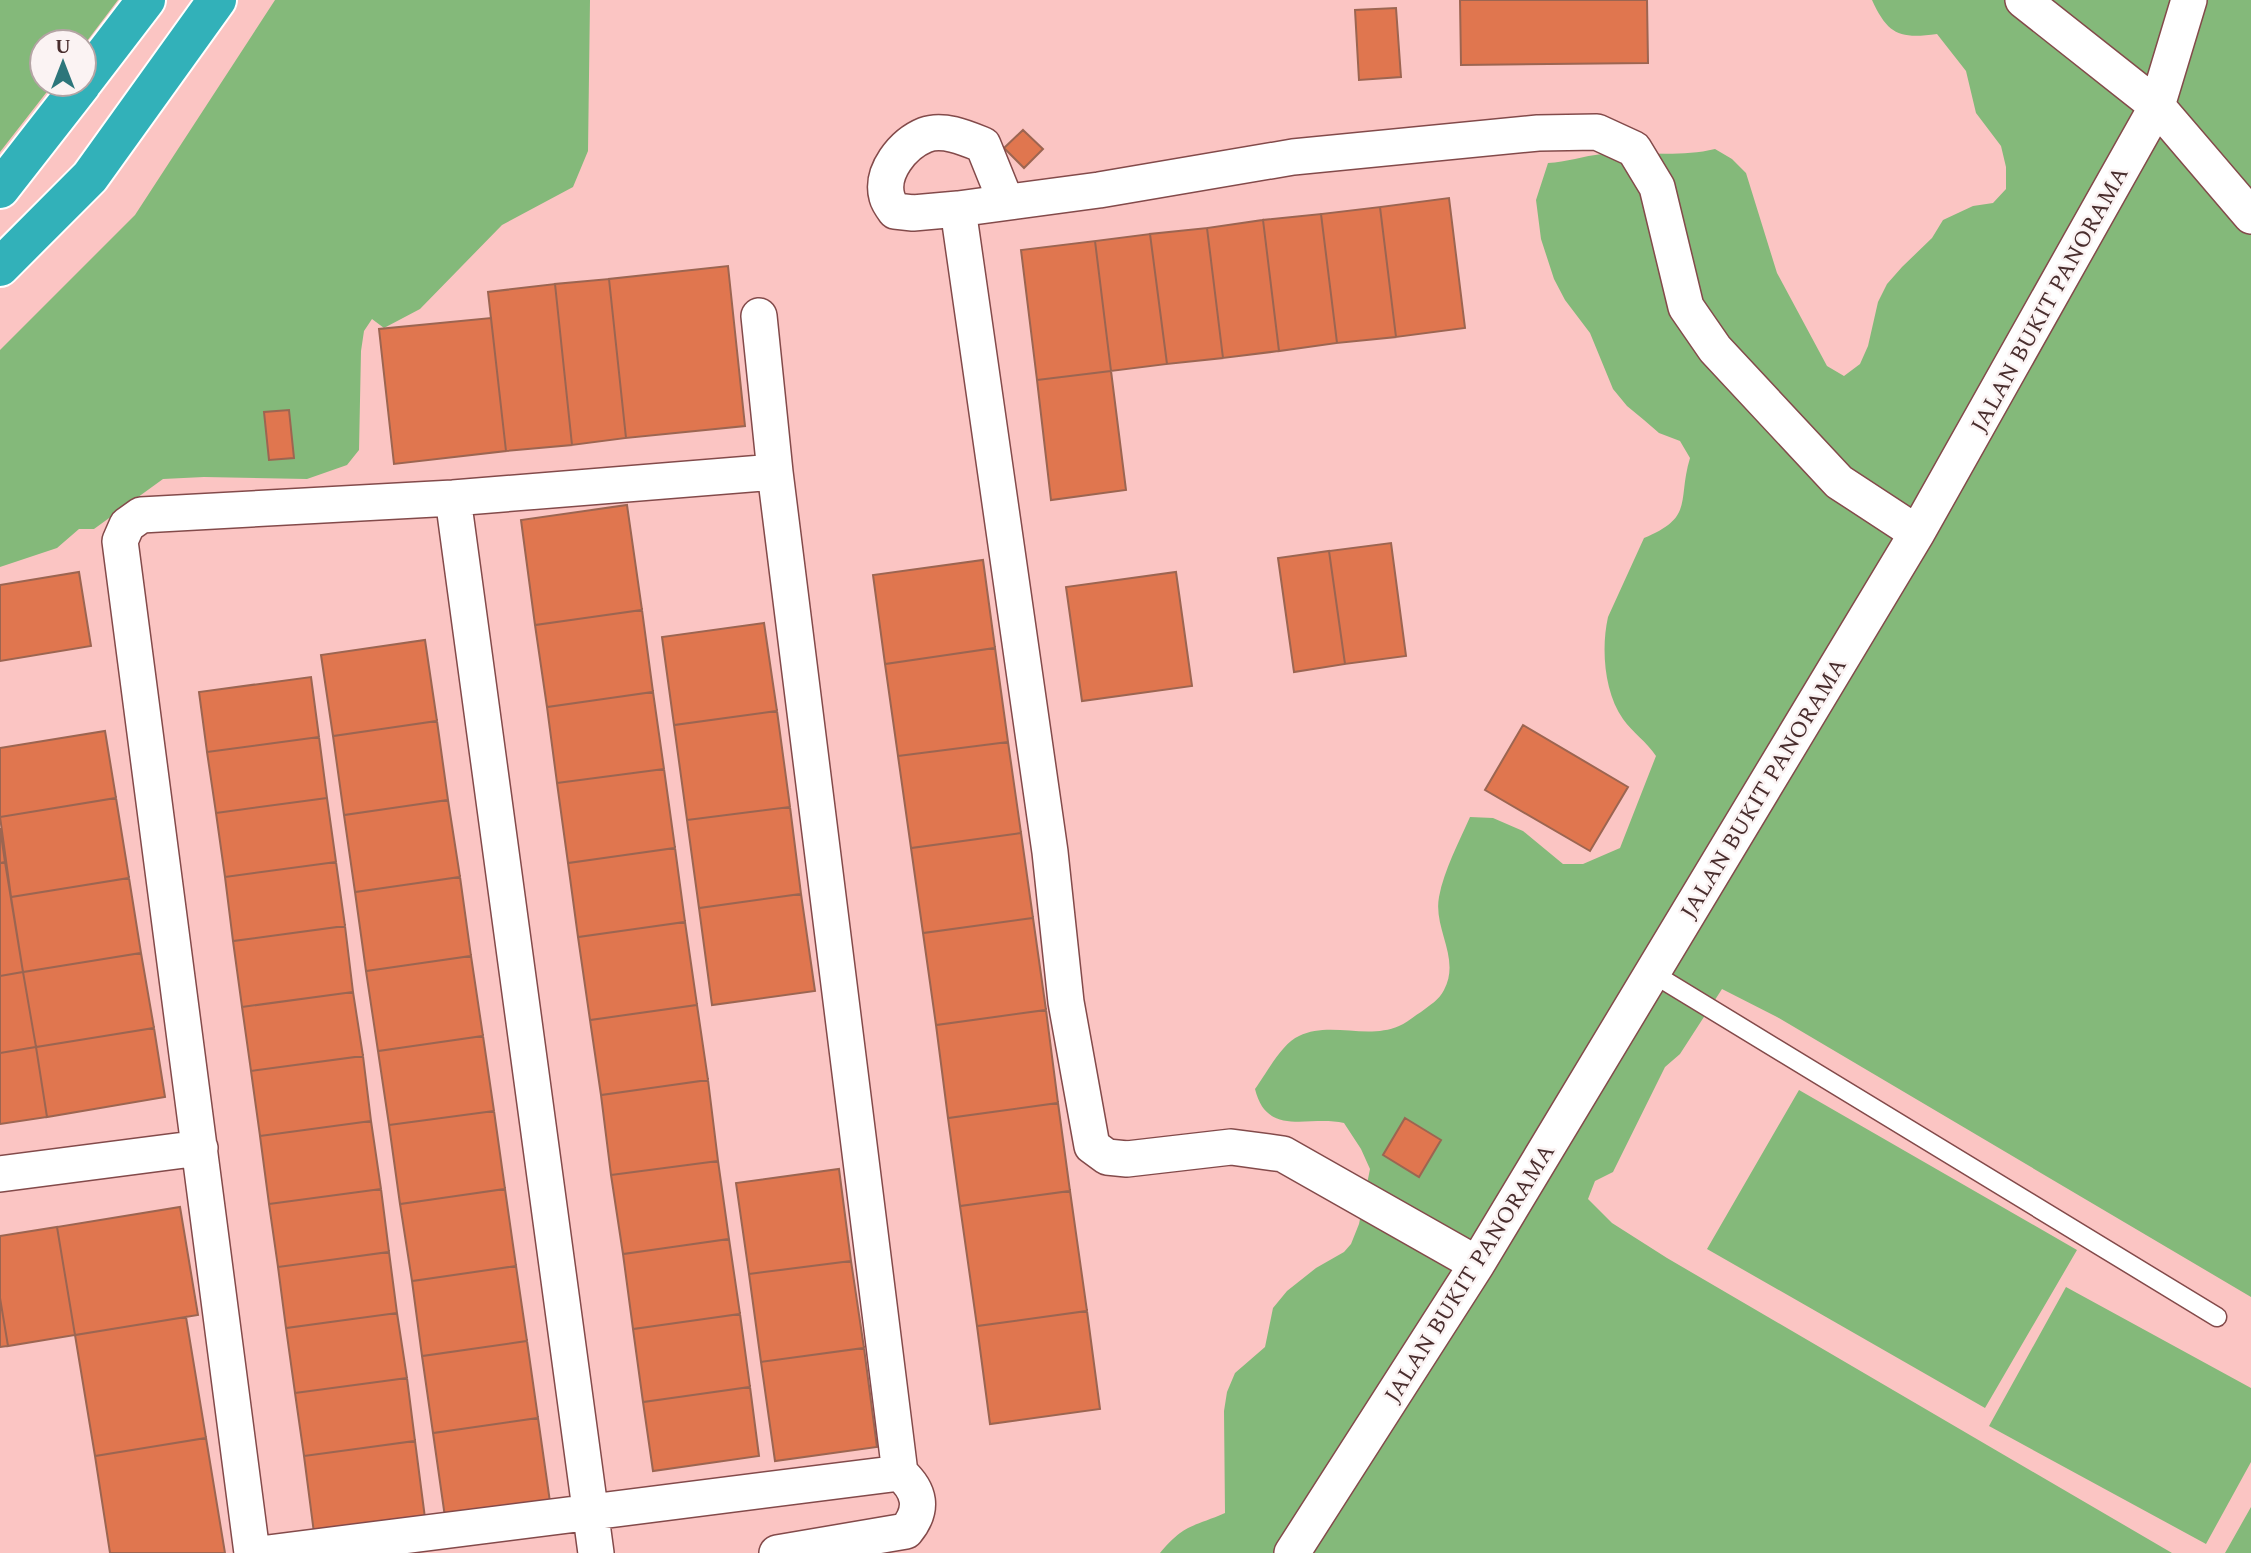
<svg xmlns="http://www.w3.org/2000/svg" width="2251" height="1553" font-family="Spectral,serif">
  <style>
    .green { fill: #84b97a }
    .building { fill: #e0764f; stroke: #9c6551; stroke-width: 2 }
    .lines { fill: none; stroke-linecap: round; stroke-linejoin: round }
    .service-casing { stroke: #834a4a; stroke-width: 21 }
    .minor-casing { stroke: #834a4a; stroke-width: 38 }
    .motorway-casing { stroke: #fff; stroke-width: 42 }
    .service { stroke: #fff; stroke-width: 18 }
    .minor { stroke: #fff; stroke-width: 35 }
    .motorway { stroke: #32b1b9; stroke-width: 38 }
    .labels { text-anchor: middle; stroke-width: 5; stroke-linejoin: round; paint-order: stroke }
    .street-label { font-size: 23px; fill: #492e2e; stroke: #fbf3f3 }
  </style>
  <rect width="100%" height="100%" fill="#fbc5c3"/>
  <path class="green" d="M0 0H118L84 45V42H42V84H53L0 152Z
    M275 0H590L588 151 573 187 502 225 420 309 384 328 372 319 364 331 361 351 359 450 347 465 307 479 204 477 163 479 94 529H79L57 548 0 567V350L135 215Z
    M1872 0H2251V1297L1777 1017 1722 989 1680 1054 1665 1067 1613 1172 1595 1181 1588 1199 1612 1223 1667 1258 2172 1553H1160C1184 1524 1193 1527 1225 1513L1224 1411 1227 1392 1235 1373 1265 1347 1273 1308 1287 1291 1316 1268 1344 1252 1351 1244 1359 1224 1370 1169 1361 1149 1344 1123C1308 1115 1267 1138 1255 1089 1266 1074 1282 1043 1299 1036 1330 1021 1367 1040 1399 1026 1407 1023 1414 1016 1421 1012 1430 1005 1439 1000 1444 990 1461 958 1433 929 1439 897 1444 870 1459 842 1470 817L1493 818 1523 831 1563 864H1583L1620 848 1656 756C1647 742 1632 732 1623 719 1604 692 1601 648 1608 617L1644 538C1695 517 1677 501 1690 458L1680 441 1659 433 1644 420 1627 406 1613 389 1590 333 1565 300 1554 279 1541 239 1536 200 1548 163C1566 162 1584 156 1602 154 1640 151 1678 158 1715 149L1732 159 1746 173 1777 273 1827 366 1844 376 1860 364 1868 346 1878 302 1887 284 1902 267 1932 238 1943 220 1973 206 1993 203 2006 189V167L2001 146 1976 113 1966 71 1937 34C1900 39 1888 35 1872 0Z
    M1799 1090 2077 1250 1985 1408 1707 1249Z
    M2066 1287 2251 1388V1462L2206 1544 1989 1426Z
    M2251 1507V1553H2225Z"/>
  <path class="building" d="M1460 0H1647L1648 63 1461 65Z
    M1396 8 1401 77 1359 80 1355 10Z
    M1023 130 1043 149 1024 168 1004 148Z
    M1449 198 1465 328 1396 337 1380 207Z
    M1380 207 1396 337 1337 343 1321 214Z
    M1321 214 1337 343 1279 351 1263 220Z
    M1263 220 1279 351 1223 358 1207 228Z
    M1207 228 1223 358 1167 364 1150 234Z
    M1150 234 1167 364 1111 371 1095 241Z
    M1095 241 1111 371 1037 380 1021 250Z
    M728 266 745 426 626 438 609 279Z
    M609 279 626 438 572 445 555 284Z
    M555 284 572 445 506 451 488 292Z
    M491 318 506 451 394 464 379 329Z
    M1111 371 1126 490 1051 500 1037 380Z
    M289 410 294 458 269 460 264 412Z
    M627 505 642 610 535 625 521 520Z
    M1391 543 1406 656 1345 664 1329 551Z
    M1329 551 1345 664 1294 672 1278 558Z
    M983 560 995 648 885 664 873 575Z
    M79 572 91 646 0 661V585Z
    M1176 572 1192 686 1082 701 1066 587Z
    M642 610 653 692 547 707 535 625Z
    M764 623 777 711 674 725 662 637Z
    M425 640 437 721 333 736 321 655Z
    M995 648 1008 742 898 756 885 664Z
    M311 677 319 737 207 752 199 692Z
    M653 692 664 769 557 783 547 707Z
    M777 711 790 807 687 820 674 725Z
    M437 721 448 800 344 815 333 736Z
    M1523 725 1628 787 1590 851 1485 790Z
    M105 731 116 798 0 817V748Z
    M319 737 327 798 216 813 207 752Z
    M1008 742 1021 833 911 848 898 756Z
    M664 769 675 848 568 863 557 783Z
    M116 798 129 878 11 897 0 817Z
    M327 798 336 862 225 877 216 813Z
    M448 800 460 877 355 892 344 815Z
    M790 807 801 894 699 908 687 820Z
    M0 828 5 862 0 863Z
    M1021 833 1033 918 923 933 911 848Z
    M675 848 685 922 578 937 568 863Z
    M5 862 23 972 0 976V863Z
    M336 862 345 926 233 941 225 877Z
    M460 877 471 956 366 971 355 892Z
    M129 878 141 953 23 972 11 897Z
    M801 894 815 991 712 1005 699 908Z
    M1033 918 1046 1010 936 1025 923 933Z
    M685 922 697 1005 590 1020 578 937Z
    M345 926 353 992 242 1007 233 941Z
    M141 953 154 1028 36 1047 23 972Z
    M471 956 483 1036 378 1051 366 971Z
    M23 972 36 1047 0 1053V976Z
    M353 992 363 1056 251 1071 242 1007Z
    M697 1005 708 1080 601 1095 590 1020Z
    M1046 1010 1058 1103 948 1118 936 1025Z
    M154 1028 165 1097 47 1117 36 1047Z
    M483 1036 494 1111 389 1125 378 1051Z
    M36 1047 47 1117 0 1124V1053Z
    M363 1056 371 1121 260 1136 251 1071Z
    M708 1080 718 1161 611 1175 601 1095Z
    M1058 1103 1070 1191 960 1206 948 1118Z
    M494 1111 505 1189 400 1204 389 1125Z
    M1405 1118 1441 1140 1419 1177 1383 1155Z
    M371 1121 381 1189 269 1204 260 1136Z
    M718 1161 729 1239 623 1254 611 1175Z
    M839 1169 851 1261 749 1274 736 1183Z
    M381 1189 389 1252 278 1267 269 1204Z
    M505 1189 516 1266 412 1281 400 1204Z
    M1070 1191 1087 1311 977 1326 960 1206Z
    M180 1207 198 1315 75 1335 57 1227Z
    M57 1227 75 1335 8 1346 0 1298V1236Z
    M729 1239 740 1314 633 1329 623 1254Z
    M389 1252 397 1313 286 1328 278 1267Z
    M851 1261 864 1348 761 1362 749 1274Z
    M516 1266 527 1341 422 1356 412 1281Z
    M0 1298 8 1346 0 1347Z
    M1087 1311 1100 1409 990 1424 977 1326Z
    M397 1313 407 1378 295 1393 286 1328Z
    M740 1314 750 1387 643 1402 633 1329Z
    M186 1317 206 1438 95 1456 75 1335Z
    M527 1341 538 1418 433 1433 422 1356Z
    M864 1348 877 1447 775 1461 761 1362Z
    M407 1378 415 1441 304 1456 295 1393Z
    M750 1387 759 1456 653 1471 643 1402Z
    M538 1418 550 1502 445 1517 433 1433Z
    M206 1438 225 1553H110L95 1456Z
    M415 1441 425 1518 314 1533 304 1456Z"/>
  <g class="lines">
    <defs>
      <path id="service" d="M1652 973 2217 1317"/>
      <path id="minor" d="M2023 0 2157 106 2251 216
        M1006 202 983 145C966 138 943 128 925 135 903 144 880 172 887 197 888 201 892 207 895 211L913 213 958 209 1099 190 1293 157 1538 133 1597 132 1634 149 1657 187 1686 307 1715 349 1839 482 1917 533
        M958 209 1050 852 1066 1002 1092 1146 1107 1157 1127 1159 1231 1147 1283 1154 1477 1264
        M759 316 775 472 900 1473C920 1491 924 1509 906 1531L777 1553
        M453 498 596 1553
        M0 1174 200 1148
        M252 1553 120 541 127 525 141 515 453 498 775 472
        M268 1553 900 1473
        M1292 1553 1477 1264 1917 533 2157 106 2189 0"/>
      <path id="motorway" d="M84 81 146 0
        M0 189 82 84
        M0 267 90 177 217 0"/>
    </defs>
    <use href="#service" class="service-casing"/>
    <use href="#minor" class="minor-casing"/>
    <use href="#motorway" class="motorway-casing"/>
    <use href="#service" class="service"/>
    <use href="#minor" class="minor"/>
    <use href="#motorway" class="motorway"/>
  </g>
  <g class="labels">
    <g class="street-label">
      <text transform="translate(2049 299) rotate(-61)" y="8">JALAN BUKIT PANORAMA</text>
      <text transform="translate(1763 788) rotate(-59)" y="8">JALAN BUKIT PANORAMA</text>
      <text transform="translate(1469 1273) rotate(-58)" y="8">JALAN BUKIT PANORAMA</text>
    </g>
  </g>
  <g transform="translate(63 63)"><circle r="33" fill="#fbf3f3" stroke="#b4a4a4" stroke-width="2"/>
  <path d="M0-5L12 26L0 18L-12 26Z" fill="#2d767b"/>
  <text y="-10" font-size="19" font-weight="bold" text-anchor="middle" fill="#492e2e">U</text>
  </g>
</svg>
